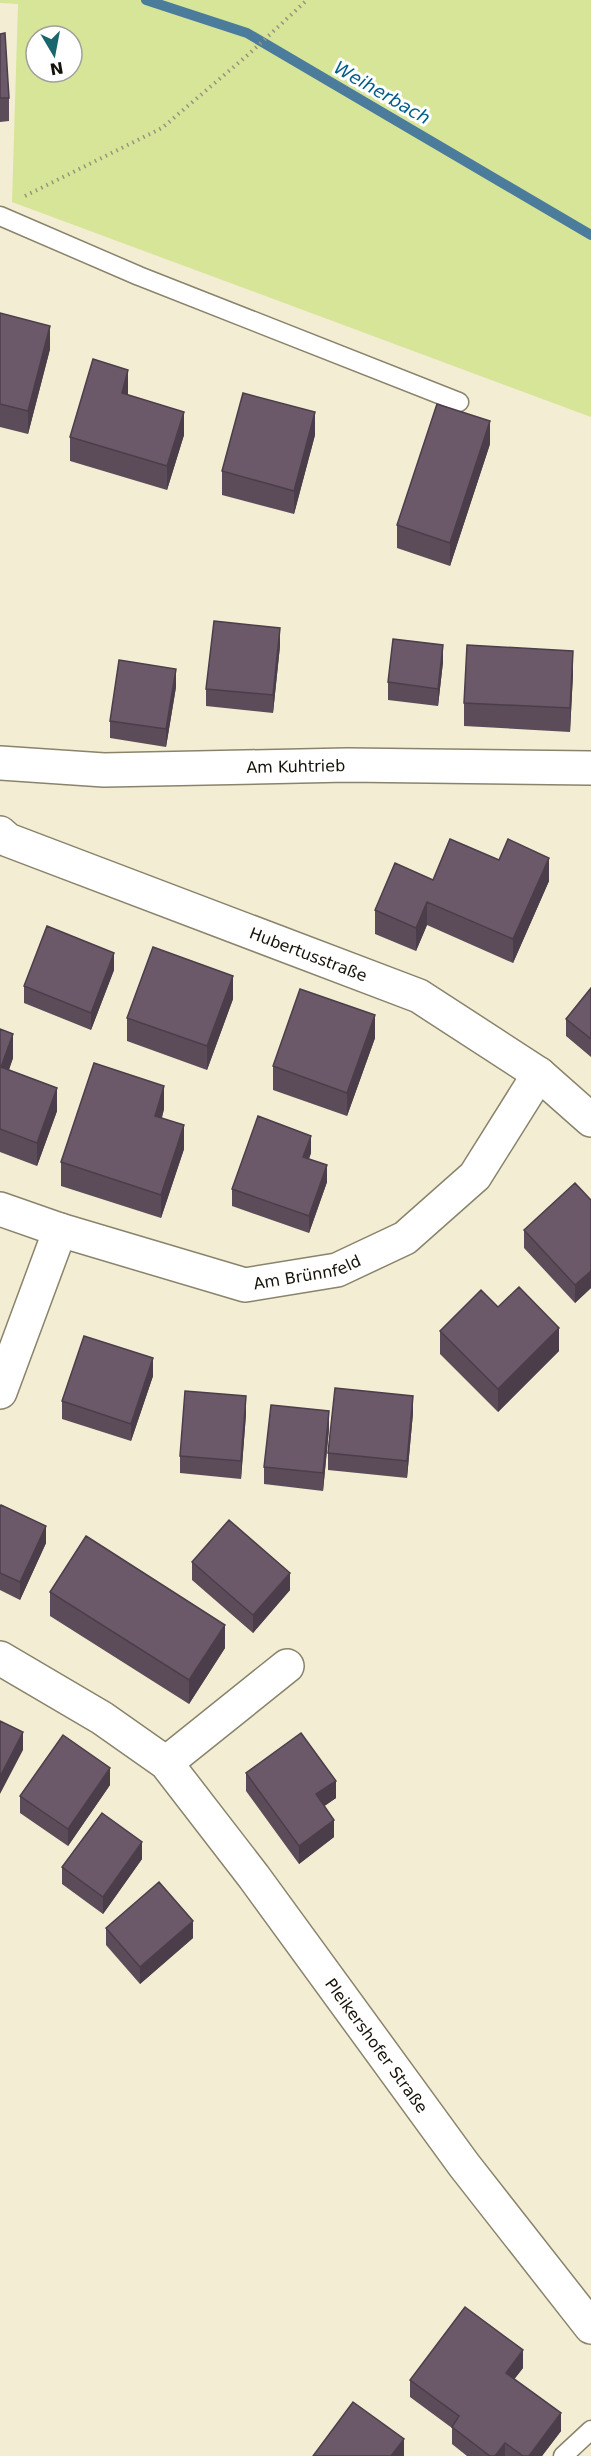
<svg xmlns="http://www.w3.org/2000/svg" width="591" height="2456" font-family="'DejaVu Sans',sans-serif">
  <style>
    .green { fill: #d7e599; fill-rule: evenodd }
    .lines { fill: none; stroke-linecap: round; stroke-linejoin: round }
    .stream { stroke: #4b7c9b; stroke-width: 10 }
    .lane-casing { stroke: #89836c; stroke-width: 21 }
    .street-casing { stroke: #89836c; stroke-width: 36 }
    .path { stroke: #999481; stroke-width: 4; stroke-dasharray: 1.5 4.5; stroke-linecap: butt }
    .lane { stroke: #fff; stroke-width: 18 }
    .street { stroke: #fff; stroke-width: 33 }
    .wall { fill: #5c4c5a }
    .shaded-wall { fill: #4b3e4a }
    .building { fill: #6b5869; stroke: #4b3e4a; stroke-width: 1.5 }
    .labels { text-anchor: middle; stroke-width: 6; stroke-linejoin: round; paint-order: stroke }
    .street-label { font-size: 16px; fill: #151209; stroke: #fff }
    .water-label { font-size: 18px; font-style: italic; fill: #005d89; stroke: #fff }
  </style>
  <rect width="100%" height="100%" fill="#f3edd3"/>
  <path class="green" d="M0 0H591V417L12 202 18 4 0 3ZM36 36H72V72H36Z"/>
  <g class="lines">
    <path class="stream" d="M146 0 247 33 591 235"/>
    <defs>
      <path id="lane" d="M0 216 139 276 459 402
        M563 2456 591 2430"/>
      <g id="street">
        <path id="s1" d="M0 763 104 770 347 765 591 768"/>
        <path id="s2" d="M0 833 8 840 419 996 539 1074 591 1120"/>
        <path id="s3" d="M0 1209 60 1230 245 1285 337 1270 405 1238 475 1176 539 1074"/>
        <path d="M0 1392 60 1230"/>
        <path id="s4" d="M0 1658 102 1718 166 1763 254 1877 464 2165 591 2327"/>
        <path d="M166 1763 287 1666"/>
      </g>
    </defs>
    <use href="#lane" class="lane-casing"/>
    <use href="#street" class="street-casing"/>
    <path class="path" d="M25 196 162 128 250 53 307 0"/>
    <use href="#lane" class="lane"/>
    <use href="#street" class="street"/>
  </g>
  <path class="wall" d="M0 34 9 98V121L0 122Z
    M0 313 50 349 28 434 0 427Z
    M128 394V395L184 435 167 490 70 461V437Z
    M315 435 294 514 222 495V471Z
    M490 444 450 566 397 548V525Z
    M280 646 273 713 206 706V689Z
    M443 662 438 706 388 700V682Z
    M573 674 570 732 464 726V703Z
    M176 687 166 747 110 738V721Z
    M499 860 549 881 513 963 427 925 416 951 375 934V910L433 880Z
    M114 970 91 1030 24 1003V986Z
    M591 988V1057L566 1036V1019Z
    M233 999 207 1070 127 1041V1018Z
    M0 1029 13 1058 9 1070 57 1111 37 1166 0 1152Z
    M375 1038 347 1116 273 1090V1066Z
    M164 1109 162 1118 184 1149 161 1218 61 1186V1162Z
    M311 1153 309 1159 327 1182 309 1233 232 1206V1189Z
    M591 1200V1288L575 1303 524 1248V1230Z
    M498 1307 559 1351 498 1412 440 1354V1331Z
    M153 1376 131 1441 62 1419V1401Z
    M413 1413 407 1478 328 1470V1453Z
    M246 1414 241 1479 180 1473V1456Z
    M329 1429 323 1491 264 1484V1467Z
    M0 1507 46 1543 20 1600 0 1590Z
    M192 1562 290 1590 253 1633 192 1580Z
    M50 1592 225 1648 189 1704 50 1616Z
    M246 1773 336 1798 324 1806 334 1837 299 1864 246 1791Z
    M110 1785 68 1846 20 1813V1796Z
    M142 1859 103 1914 62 1884V1867Z
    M106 1928 193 1938 140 1984 106 1945Z
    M523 2368 514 2379 561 2431 542 2456H467L452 2444V2428L410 2397V2380Z"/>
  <path class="shaded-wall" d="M50 326V349L28 434V411Z
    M128 370V394L122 416V393Z
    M184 412V435L167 490V466Z
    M315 412V435L294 514V491Z
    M490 421V444L450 566V543Z
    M280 628V646L273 713V695Z
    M443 645V662L438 706V689Z
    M573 651V674L570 732V708Z
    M176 669V687L166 747V729Z
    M549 858V881L513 963V939Z
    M427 902V925L416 951V928Z
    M114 953V970L91 1030V1013Z
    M233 976V999L207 1070V1046Z
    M375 1015V1038L347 1116V1093Z
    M13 1034V1058L1 1091V1067Z
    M164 1086V1109L155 1139V1116Z
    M57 1088V1111L37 1166V1143Z
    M184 1125V1149L161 1218V1195Z
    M311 1136V1153L303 1174V1157Z
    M327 1165V1182L309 1233V1216Z
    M591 1271V1288L575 1303V1285Z
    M559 1328V1351L498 1412V1389Z
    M153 1358V1376L131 1441V1424Z
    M246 1396V1414L241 1479V1461Z
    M413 1396V1413L407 1478V1461Z
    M329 1411V1429L323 1491V1473Z
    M46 1526V1543L20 1600V1582Z
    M290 1573V1590L253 1633V1615Z
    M225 1625V1648L189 1704V1680Z
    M23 1732V1750L0 1794V1777Z
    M110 1768V1785L68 1846V1829Z
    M336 1781V1798L316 1812V1794Z
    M334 1820V1837L299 1864V1846Z
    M142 1842V1859L103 1914V1897Z
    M193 1921V1938L140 1984V1967Z
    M523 2350V2368L506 2390V2373Z
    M561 2413V2431L542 2456H529Z
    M404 2439V2456H391Z
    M505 2443V2456H495Z"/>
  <path class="building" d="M5 33 9 98H0V34Z
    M0 313 50 326 28 411 0 404Z
    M93 359 128 370 122 393 184 412 167 466 70 437Z
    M243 393 315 412 294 491 222 471Z
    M437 404 490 421 450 543 397 525Z
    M214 621 280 628 273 695 206 689Z
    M393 639 443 645 438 689 388 682Z
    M467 645 573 651 570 708 464 703Z
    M119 660 176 669 166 729 110 721Z
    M450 839 499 860 508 839 549 858 513 939 427 902 416 928 375 910 395 863 433 880Z
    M47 926 114 953 91 1013 24 986Z
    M153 947 233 976 207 1046 127 1018Z
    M591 988V1039L566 1019Z
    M300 989 375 1015 347 1093 273 1066Z
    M0 1029 13 1034 1 1067 57 1088 37 1143 0 1129Z
    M94 1063 164 1086 155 1116 184 1125 161 1195 61 1162Z
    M258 1116 311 1136 303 1157 327 1165 309 1216 232 1189Z
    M575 1183 591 1200V1271L575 1285 524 1230Z
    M519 1287 559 1328 498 1389 440 1331 481 1290 498 1307Z
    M84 1336 153 1358 131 1424 62 1401Z
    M335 1388 413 1396 407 1461 328 1453Z
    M185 1391 246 1396 241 1461 180 1456Z
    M271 1405 329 1411 323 1473 264 1467Z
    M1 1505 46 1526 20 1582 0 1573V1507Z
    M229 1520 290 1573 253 1615 192 1562Z
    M86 1536 225 1625 189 1680 50 1592Z
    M0 1721 23 1732 0 1777Z
    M301 1733 336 1781 316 1794 334 1820 299 1846 246 1773Z
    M63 1735 110 1768 68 1829 20 1796Z
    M102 1813 142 1842 103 1897 62 1867Z
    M159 1882 193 1921 140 1967 106 1928Z
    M465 2307 523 2350 506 2373 561 2413 529 2456H523L505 2443 495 2456H490L452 2427 459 2416 410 2380Z
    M353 2402 404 2439 391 2456H313Z"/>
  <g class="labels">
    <g class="street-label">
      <text dy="6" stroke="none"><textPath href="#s1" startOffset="296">Am Kuhtrieb</textPath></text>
      <text dy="6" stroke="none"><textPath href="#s2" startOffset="332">Hubertusstraße</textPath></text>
      <text dy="6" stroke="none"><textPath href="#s3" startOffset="320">Am Brünnfeld</textPath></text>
      <text dy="6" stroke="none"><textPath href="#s4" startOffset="549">Pleikershofer Straße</textPath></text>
    </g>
    <g class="water-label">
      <text transform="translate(382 93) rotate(30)" y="6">Weiherbach</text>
    </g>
  </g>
  <g transform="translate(54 54) rotate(170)"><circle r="28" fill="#ffffff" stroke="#a1a09d" stroke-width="1.5"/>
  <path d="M0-4.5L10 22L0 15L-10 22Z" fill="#19676c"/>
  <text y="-9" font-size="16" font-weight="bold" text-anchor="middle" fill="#151209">N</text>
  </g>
</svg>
